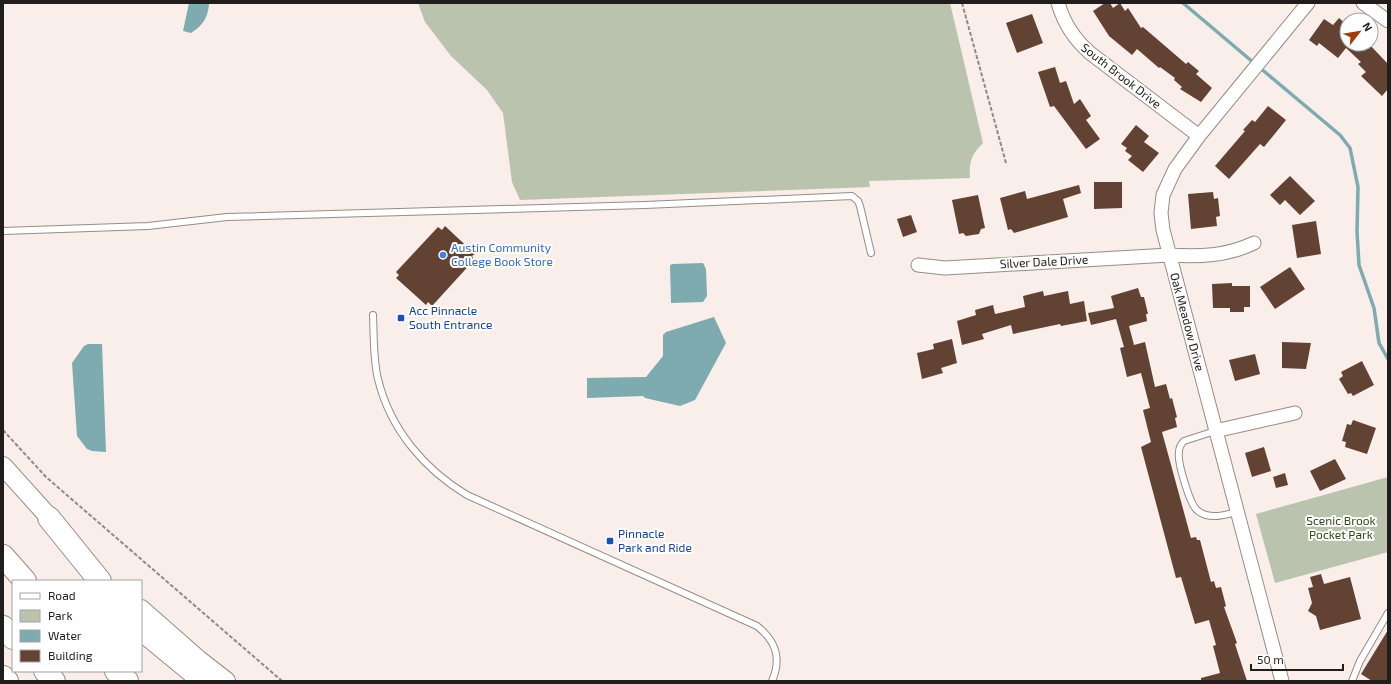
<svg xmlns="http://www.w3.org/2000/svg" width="1391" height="684" font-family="'Exo 2',sans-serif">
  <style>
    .green { fill: #b9c3ad }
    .water { fill: #7dabaf }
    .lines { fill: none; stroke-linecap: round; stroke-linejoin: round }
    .stream { stroke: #7dabaf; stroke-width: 3.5 }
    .building { fill: #614233 }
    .lane-casing { stroke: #968c87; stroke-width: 8 }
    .street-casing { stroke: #968c87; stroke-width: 15 }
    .secondary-casing { stroke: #968c87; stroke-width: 20 }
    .highway-casing { stroke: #968c87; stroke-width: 24 }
    .path { stroke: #928a87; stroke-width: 2; stroke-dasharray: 4 2; stroke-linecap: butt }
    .lane { stroke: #fff; stroke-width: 6 }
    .street { stroke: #fff; stroke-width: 13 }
    .secondary { stroke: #fff; stroke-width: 18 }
    .highway { stroke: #fff; stroke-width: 22 }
    .shop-dot { fill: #3f7fe0; stroke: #fefefe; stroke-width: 1.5 }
    .transit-dot { fill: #1a4fb4; stroke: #fefefe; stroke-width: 1.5 }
    .labels { text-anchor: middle; stroke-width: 4; stroke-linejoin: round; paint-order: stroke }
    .street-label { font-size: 12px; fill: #211d1c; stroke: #fefefe }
    .shop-label { font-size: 12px; fill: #366cbe; stroke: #fefefe; text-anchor: start }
    .transit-label { font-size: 12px; fill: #164399; stroke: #fefefe; text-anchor: start }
    .park-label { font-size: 12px; fill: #364915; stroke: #fefefe }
  </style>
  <rect width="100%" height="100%" fill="#f9eee9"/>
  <path class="green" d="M418 3H950L983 143C971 155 969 162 970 178L869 181 870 187 520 200 512 182 503 113 487 90 451 56 425 22Z
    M1388 477V552L1275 583 1256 514Z"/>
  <path class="water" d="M189 3 209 4C208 18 202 26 191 33L183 31Z
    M703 263 706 269 707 296 703 302 671 303 670 265 673 264Z
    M714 317 726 343 695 400 680 406 645 398 643 396 587 398V378L646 377 663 356V335L666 332Z
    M88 344H102L106 452 92 451 87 449 77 436 72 363 84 346Z"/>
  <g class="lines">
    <path class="stream" d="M1183 3 1254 63
      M1259 67 1340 135 1350 148 1358 187 1357 232 1359 265 1374 308 1379 343 1388 359"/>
  </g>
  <path class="building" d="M1105 3H1110L1113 8 1120 3 1125 11 1128 8 1141 28 1143 27 1186 64 1188 62 1199 71 1196 74 1212 88 1201 102 1180 89 1182 87 1174 80 1175 78 1160 67 1159 68 1137 49 1132 55 1109 36 1093 11Z
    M1032 14 1043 43 1017 53 1006 23Z
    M1339 18 1347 25V44H1369L1388 64V89L1382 96 1361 76 1366 72 1358 64 1361 62 1346 48 1338 58 1319 43 1317 46 1309 40 1324 19 1333 25Z
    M1055 67 1060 83 1066 81 1074 104 1080 99 1091 116 1086 120 1100 139 1086 149 1054 106 1050 107 1038 72Z
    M1268 106 1286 120 1264 147 1260 144 1229 179 1215 166 1245 131 1243 130 1252 120 1255 122Z
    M1136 125 1149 136 1144 142 1159 153 1143 172 1128 160 1132 156 1125 151 1127 148 1121 144Z
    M1290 176 1315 201 1300 215 1285 200 1280 205 1270 195Z
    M1094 182H1122V208L1094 209Z
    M1079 185 1081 193 1063 199 1068 217 1014 233 1011 229 1008 230 1000 198 1025 191 1027 199Z
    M1213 192 1214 199 1218 198 1220 216 1216 217 1217 226 1191 229 1188 194Z
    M978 195 985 228 981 229 979 234 966 236 963 233 959 234 952 200Z
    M911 215 917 232 903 237 897 219Z
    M1316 221 1321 254 1297 258 1292 225Z
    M445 226 475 254 472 256 474 260 432 306 428 302 426 305 396 278 399 275 396 272 438 227 442 230Z
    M1290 267 1305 289 1275 309 1260 287Z
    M1232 283V286H1250V307H1244V312H1230V308H1213L1212 284Z
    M1138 288 1141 297H1144L1148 314H1146L1147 321 1129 326 1134 345 1145 342 1155 387 1166 384 1170 399 1172 398 1177 417 1175 418 1177 427 1162 432 1191 538 1196 537 1197 540H1200L1211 582 1214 581 1216 588 1221 587 1226 606 1224 607 1237 643 1235 644 1247 681H1201V678L1220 673 1213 646 1216 645 1209 620 1195 624 1181 577 1176 578 1141 447 1151 442 1143 410 1150 408 1141 373 1127 377 1120 348 1124 347 1116 319 1091 325 1088 313 1114 308 1111 296Z
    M1043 291 1044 296 1068 291 1070 304 1084 301 1087 321 1061 326 1060 324 1013 334 1011 325 982 334 984 339 962 345 957 321 976 315 975 310 993 305 995 314 1025 307 1023 296Z
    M952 339 957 363 941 368 943 373 922 379 917 353 934 349 933 344Z
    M1282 342 1311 343 1306 369 1282 368Z
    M1255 354 1260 374 1235 381 1229 360Z
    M1362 361 1374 385 1353 396 1351 393 1348 394 1339 379 1343 376 1341 372Z
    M1353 420 1376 428 1367 454 1345 447 1346 442 1342 441 1347 424 1351 425Z
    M1264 447 1271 471 1252 477 1245 453Z
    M1335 459 1346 479 1320 491 1310 471Z
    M1285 473 1288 485 1276 488 1273 477Z
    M1321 574 1324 584 1350 577 1361 619 1320 630 1316 616 1308 611 1312 603 1308 588 1313 587 1310 577Z
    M1388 630V681H1372L1361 674Z"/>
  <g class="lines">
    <defs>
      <path id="lane" d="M3 231 148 226 227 217 645 205 852 196 858 201 860 206 871 253
        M373 315C374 336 373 359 378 379 390 429 424 469 467 495L757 626C776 641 782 658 772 681
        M1215 431 1184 441C1181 444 1179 447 1179 452 1177 461 1190 506 1198 511 1210 520 1224 515 1237 512
        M1352 681 1360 661 1388 613"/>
      <path id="street" d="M1058 3C1064 24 1074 39 1090 53L1199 136
        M1363 3 1388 21
        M918 265 945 268 1169 255C1199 257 1227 256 1254 243
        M1215 431 1295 413
        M1282 681 1163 230 1161 213 1163 195 1175 169 1199 136 1308 3"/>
      <path id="secondary" d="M3 466 58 527
        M141 609 199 660 226 681"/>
      <path id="highway" d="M49 518 100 581
        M3 556 25 581
        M3 627 13 638
        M141 629 204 681
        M45 671 54 681
        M116 671 127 681
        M3 677 7 681"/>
    </defs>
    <use href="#lane" class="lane-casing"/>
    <use href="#street" class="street-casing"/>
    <use href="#secondary" class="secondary-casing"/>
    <use href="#highway" class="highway-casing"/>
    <path class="path" d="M962 3 1006 163
      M3 430 46 477 282 681"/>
    <use href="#lane" class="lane"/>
    <use href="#street" class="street"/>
    <use href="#secondary" class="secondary"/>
    <use href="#highway" class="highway"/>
  </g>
  <circle class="shop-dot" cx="443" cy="255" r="4"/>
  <g class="transit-dot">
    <rect x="397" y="314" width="8" height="8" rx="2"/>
    <rect x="606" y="537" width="8" height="8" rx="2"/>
  </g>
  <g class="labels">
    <g class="street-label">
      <text transform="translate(1121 76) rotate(38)" y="4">South Brook Drive</text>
      <text transform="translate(1044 262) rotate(-3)" y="4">Silver Dale Drive</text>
      <text transform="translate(1187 322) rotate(75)" y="4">Oak Meadow Drive</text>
    </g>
    <g class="shop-label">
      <text x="451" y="252">Austin Community<tspan x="451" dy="14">College Book Store</tspan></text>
    </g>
    <g class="transit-label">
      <text x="409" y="315">Acc Pinnacle<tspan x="409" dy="14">South Entrance</tspan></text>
      <text x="618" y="538">Pinnacle<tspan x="618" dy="14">Park and Ride</tspan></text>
    </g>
    <g class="park-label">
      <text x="1341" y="525">Scenic Brook<tspan x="1341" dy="14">Pocket Park</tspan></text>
    </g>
  </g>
  <rect width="1391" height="684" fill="none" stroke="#211d1c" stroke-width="8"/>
  <rect x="12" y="580" width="130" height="92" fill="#fefefe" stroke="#a6a4a4"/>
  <rect x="20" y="593" width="20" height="6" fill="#ffffff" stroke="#a6a4a4"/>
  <text x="48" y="600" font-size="12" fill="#211d1c">Road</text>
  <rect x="20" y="610" width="20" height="12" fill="#b9c3ad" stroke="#a6a4a4"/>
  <text x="48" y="620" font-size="12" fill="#211d1c">Park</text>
  <rect x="20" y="630" width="20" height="12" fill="#7dabaf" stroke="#a6a4a4"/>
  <text x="48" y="640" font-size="12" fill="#211d1c">Water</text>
  <rect x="20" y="650" width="20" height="12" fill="#614233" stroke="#a6a4a4"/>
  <text x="48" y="660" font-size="12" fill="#211d1c">Building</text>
  <g transform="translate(1359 32) rotate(59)"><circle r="19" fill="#fefefe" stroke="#a6a4a4"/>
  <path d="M0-3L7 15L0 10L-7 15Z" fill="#a03c05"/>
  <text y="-6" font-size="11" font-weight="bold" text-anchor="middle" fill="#211d1c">N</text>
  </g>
  <path d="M1251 664v6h92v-6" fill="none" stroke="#211d1c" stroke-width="2"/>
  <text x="1257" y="664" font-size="12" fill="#211d1c" stroke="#fefefe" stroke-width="3" paint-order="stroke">50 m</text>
</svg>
